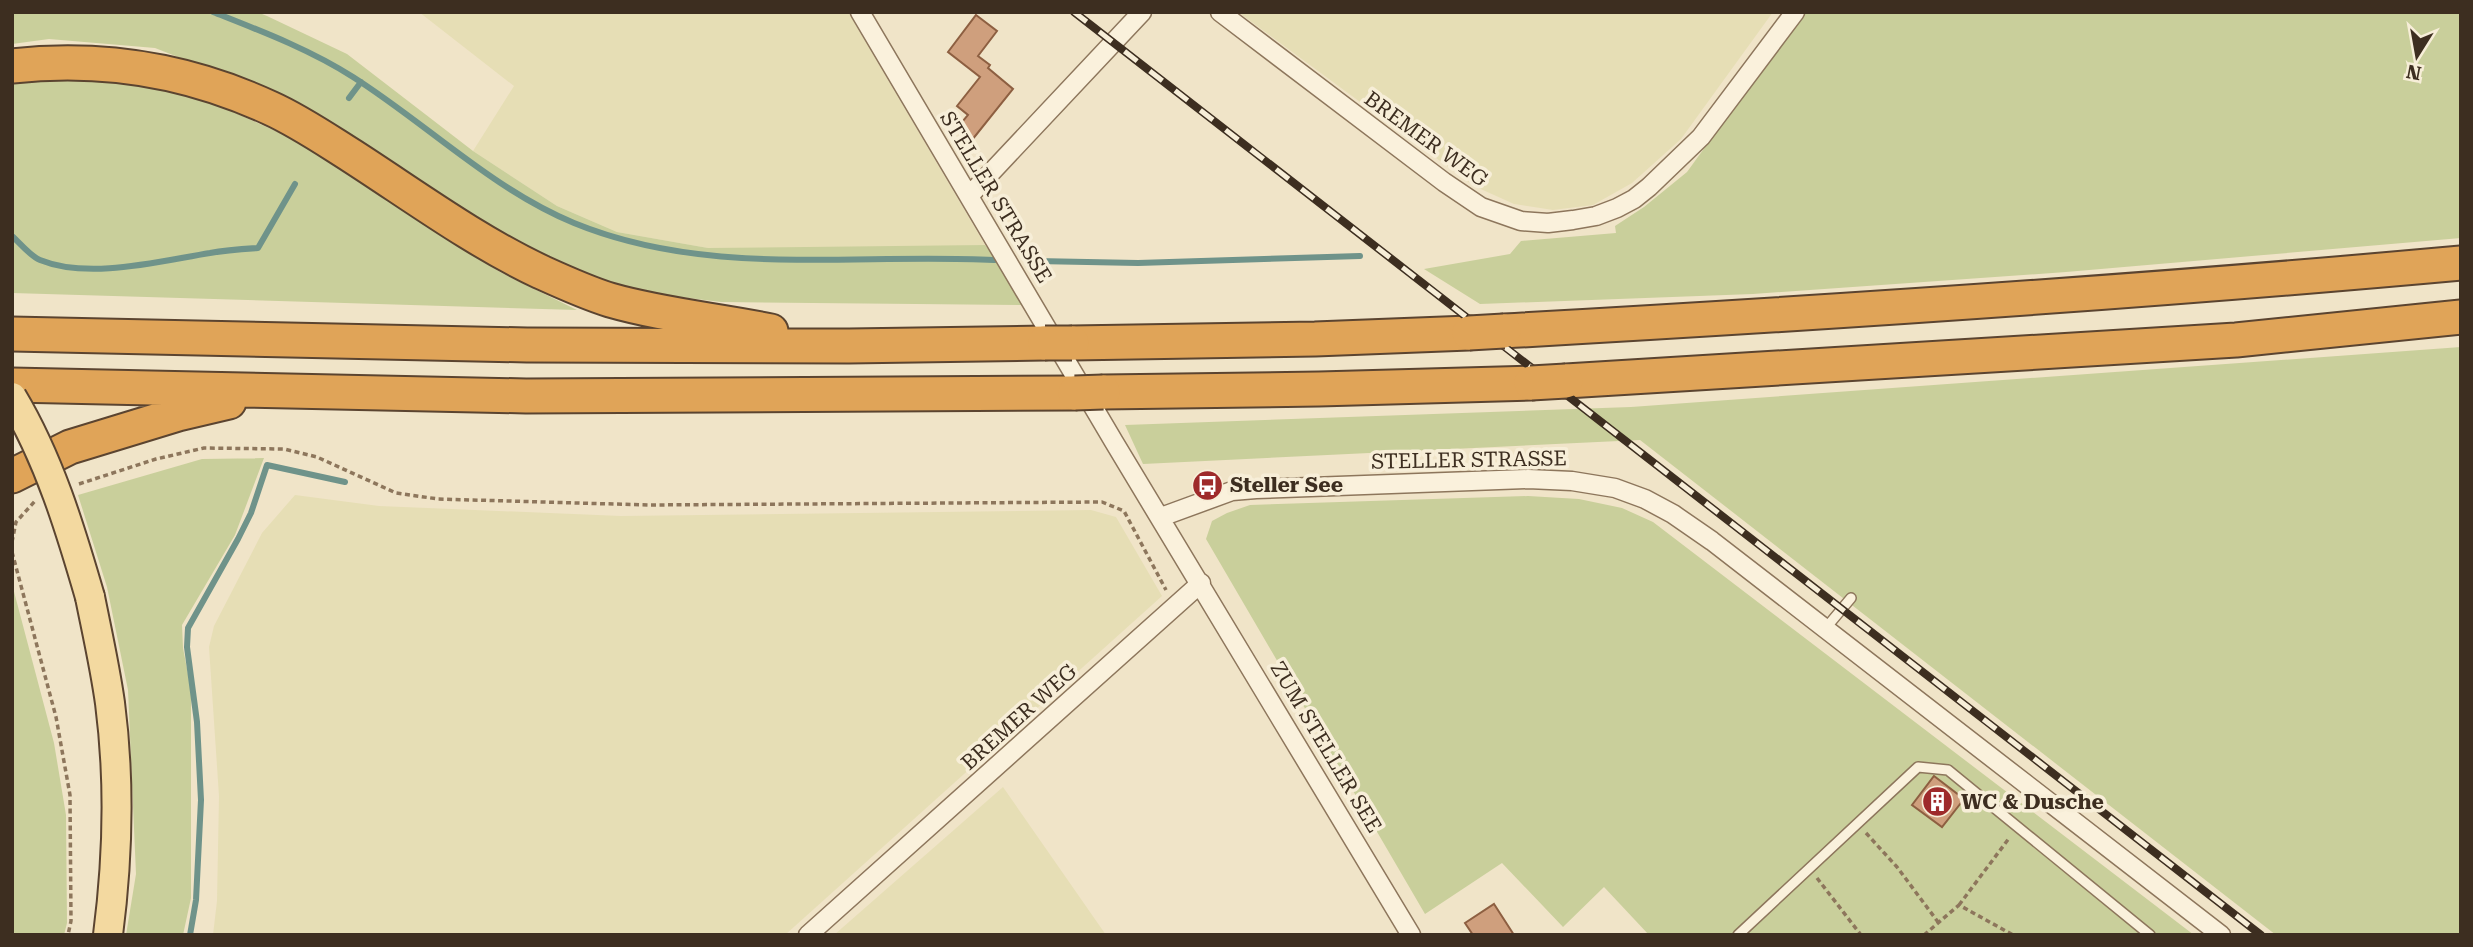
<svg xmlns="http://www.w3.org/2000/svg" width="2473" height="947" font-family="'Roboto Serif',serif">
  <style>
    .farmland { fill: #e6deb5 }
    .green { fill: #c9cf9b }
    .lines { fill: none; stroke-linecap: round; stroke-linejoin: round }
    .stream { stroke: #6f938a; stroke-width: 6 }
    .building { fill: #cf9f7d; stroke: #8d5f41; stroke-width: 2 }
    .lane-casing { stroke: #8d765c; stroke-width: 12 }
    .street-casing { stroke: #8d765c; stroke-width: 21 }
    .primary-casing { stroke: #5b4430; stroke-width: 32 }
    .highway-casing { stroke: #5b4430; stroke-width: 37 }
    .path { stroke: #8d765c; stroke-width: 3.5; stroke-dasharray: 5 3.5; stroke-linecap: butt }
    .lane { stroke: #faf1dc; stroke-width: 9 }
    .street { stroke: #faf1dc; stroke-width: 18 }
    .primary { stroke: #f3d9a0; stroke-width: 28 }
    .highway { stroke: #e0a458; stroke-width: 33 }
    .rail-casing { stroke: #3d2e20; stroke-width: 8 }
    .rail { stroke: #f7eed8; stroke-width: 5; stroke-dasharray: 16; stroke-linecap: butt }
    .primary-bridge-casing { stroke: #5b4430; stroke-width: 32; stroke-linecap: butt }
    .highway-bridge-casing { stroke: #5b4430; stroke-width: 37; stroke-linecap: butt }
    .primary-bridge { stroke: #f3d9a0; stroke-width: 28 }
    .highway-bridge { stroke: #e0a458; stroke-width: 33 }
    .labels { text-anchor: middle; stroke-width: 7; stroke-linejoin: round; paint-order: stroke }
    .street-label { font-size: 21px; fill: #3d2e20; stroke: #f7eed8 }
    .poi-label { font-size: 21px; font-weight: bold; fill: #3d2e20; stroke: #f7eed8; text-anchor: start }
  </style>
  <rect width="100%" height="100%" fill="#f0e4c8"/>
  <path class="farmland" d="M419 12H848L985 245 826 252 708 248 617 232 557 206 473 151 514 86Z
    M1238 12H1773L1681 139 1632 183 1593 205 1553 210 1514 204 1474 186Z
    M295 495 379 506 621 516 1091 510 1116 517 1162 596 785 935H213L217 901 219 796 209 647 214 626 262 533Z
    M1003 787 1106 935H834Z"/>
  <path class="green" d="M12 12H257L267 16 347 54 473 151 557 206 617 232 708 248 985 245 1003 267 1023 305 721 302 623 290 533 255 252 86 155 48 49 39 12 44Z
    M1803 12H2461V238L2066 272 1753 294 1480 304 1424 269 1510 254 1521 241 1616 233 1615 226 1644 207 1687 172Z
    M98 75 207 100 293 139 500 272 577 310 12 293V79Z
    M2461 347V935H2276L1640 440 1143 464 1125 425 1631 407Z
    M264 458 235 535 182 625 183 648 191 690V898L183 935H126L136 874 128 690 107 587 78 495 202 459Z
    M1528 496 1579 499 1622 508 1653 522 2194 935H1649L1604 887 1563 927 1502 863 1425 914 1206 539 1212 521 1227 513 1250 505Z
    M12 584 54 743 66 815 67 923 64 935H12Z"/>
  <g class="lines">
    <path class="stream" d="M213 12C261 31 309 49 353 77 427 124 492 189 574 223 708 278 853 253 994 260
      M349 98 361 82
      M12 236C20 243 30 256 40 260 89 280 160 261 210 253 226 250 242 249 258 248L295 184
      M1036 261 1138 263 1360 256
      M190 935 196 900 201 800 197 722 187 647 188 628 238 539 251 513 267 465 345 482"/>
  </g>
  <path class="building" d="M976 15 997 31 978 56 990 65 988 68 1013 89 972 140 957 128 968 115 957 106 980 77 948 52Z
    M1934 776 1964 799 1942 827 1912 805Z
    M1494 904 1514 935H1473L1465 923Z"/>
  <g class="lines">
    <defs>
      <path id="lane" d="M1825 629 1851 598
        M1738 935 1918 767 1948 770 2150 935"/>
      <path id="street" d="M860 12 1114 442 1411 935
        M1220 12 1444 182 1481 207 1521 221 1548 223 1573 220 1596 216 1617 208 1634 199 1649 187 1701 137 1795 12
        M969 196 1142 12
        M1161 517 1232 491 1256 489 1528 479 1572 481 1615 488 1645 499 1673 514 1712 541 2221 935
        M808 935 1201 583"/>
      <path id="primary" d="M90 597C97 632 105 667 110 703 120 780 118 858 108 935"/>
      <path id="highway" d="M12 66C102 56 188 70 270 108 299 121 325 139 352 156 414 196 475 241 541 272 563 282 587 293 610 300 662 315 718 320 771 331
        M1504 331C1824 313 2142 292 2461 263
        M12 334 527 345 849 346 1045 343
        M1072 343 1315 339 1469 333
        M1566 381 2236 340 2461 317
        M12 385 526 396 1075 393
        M1103 392 1319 389 1531 383
        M12 476 70 447 178 414 229 402"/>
    </defs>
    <use href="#lane" class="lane-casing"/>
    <use href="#street" class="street-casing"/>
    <use href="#primary" class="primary-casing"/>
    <use href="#highway" class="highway-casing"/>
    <path class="path" d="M79 484 156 459 204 448 284 449 317 457 396 493 438 499 648 505 1102 502 1124 511 1166 590
      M12 542 16 522 36 500
      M12 552 56 717 70 795 71 921 68 935
      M1866 833 1897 867 1938 922
      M1817 878 1861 935
      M1959 905 2010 837
      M1924 935 1959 905 2013 935"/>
    <use href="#lane" class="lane"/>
    <use href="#street" class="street"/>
    <use href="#primary" class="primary"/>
    <use href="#highway" class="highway"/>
    <defs>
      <path id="rail" d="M1074 12 2261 935"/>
    </defs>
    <use href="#rail" class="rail-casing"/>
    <use href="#rail" class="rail"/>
    <defs>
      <path id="primary-bridge" d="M12 397C49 459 70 528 90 597"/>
      <path id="highway-bridge" d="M1469 333 1504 331
        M1045 343H1072
        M1531 383 1566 381
        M1075 393 1103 392"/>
    </defs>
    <use href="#primary-bridge" class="primary-bridge-casing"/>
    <use href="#highway-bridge" class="highway-bridge-casing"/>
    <use href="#primary-bridge" class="primary-bridge"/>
    <use href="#highway-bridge" class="highway-bridge"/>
  </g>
  <defs>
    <symbol id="bus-disc" viewBox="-11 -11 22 22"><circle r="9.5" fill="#9e2a2b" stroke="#f7eed8"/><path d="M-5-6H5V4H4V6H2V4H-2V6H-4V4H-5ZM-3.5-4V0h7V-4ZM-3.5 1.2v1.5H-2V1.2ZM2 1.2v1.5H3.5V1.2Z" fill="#fff"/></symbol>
    <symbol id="building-disc" viewBox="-11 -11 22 22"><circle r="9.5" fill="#9e2a2b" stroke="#f7eed8"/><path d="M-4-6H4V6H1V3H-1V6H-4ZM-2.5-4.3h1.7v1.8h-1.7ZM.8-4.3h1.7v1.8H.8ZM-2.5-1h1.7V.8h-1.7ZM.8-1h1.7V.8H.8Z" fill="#fff"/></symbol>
  </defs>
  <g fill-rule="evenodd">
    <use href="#bus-disc" x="1190" y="468" width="35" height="35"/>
    <use href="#building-disc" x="1920" y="784" width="35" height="35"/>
  </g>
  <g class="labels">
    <g class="street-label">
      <text transform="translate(1426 139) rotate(36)" y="7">BREMER WEG</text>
      <text transform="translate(996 197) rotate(59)" y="7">STELLER STRASSE</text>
      <text transform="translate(1469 460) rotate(-1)" y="7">STELLER STRASSE</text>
      <text transform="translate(1019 717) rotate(-42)" y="7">BREMER WEG</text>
      <text transform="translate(1326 747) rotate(59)" y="7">ZUM STELLER SEE</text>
    </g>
    <g class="poi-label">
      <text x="1230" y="492">Steller See</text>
      <text x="1961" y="809">WC &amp; Dusche</text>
    </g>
  </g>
  <rect width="2473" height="947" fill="none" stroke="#3d2e20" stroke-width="28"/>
  <g transform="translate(2417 56) rotate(191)" stroke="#f7eed8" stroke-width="5" paint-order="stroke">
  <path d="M0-5L12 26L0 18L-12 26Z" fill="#3d2e20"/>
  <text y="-10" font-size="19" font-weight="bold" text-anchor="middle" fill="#3d2e20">N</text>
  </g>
</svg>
